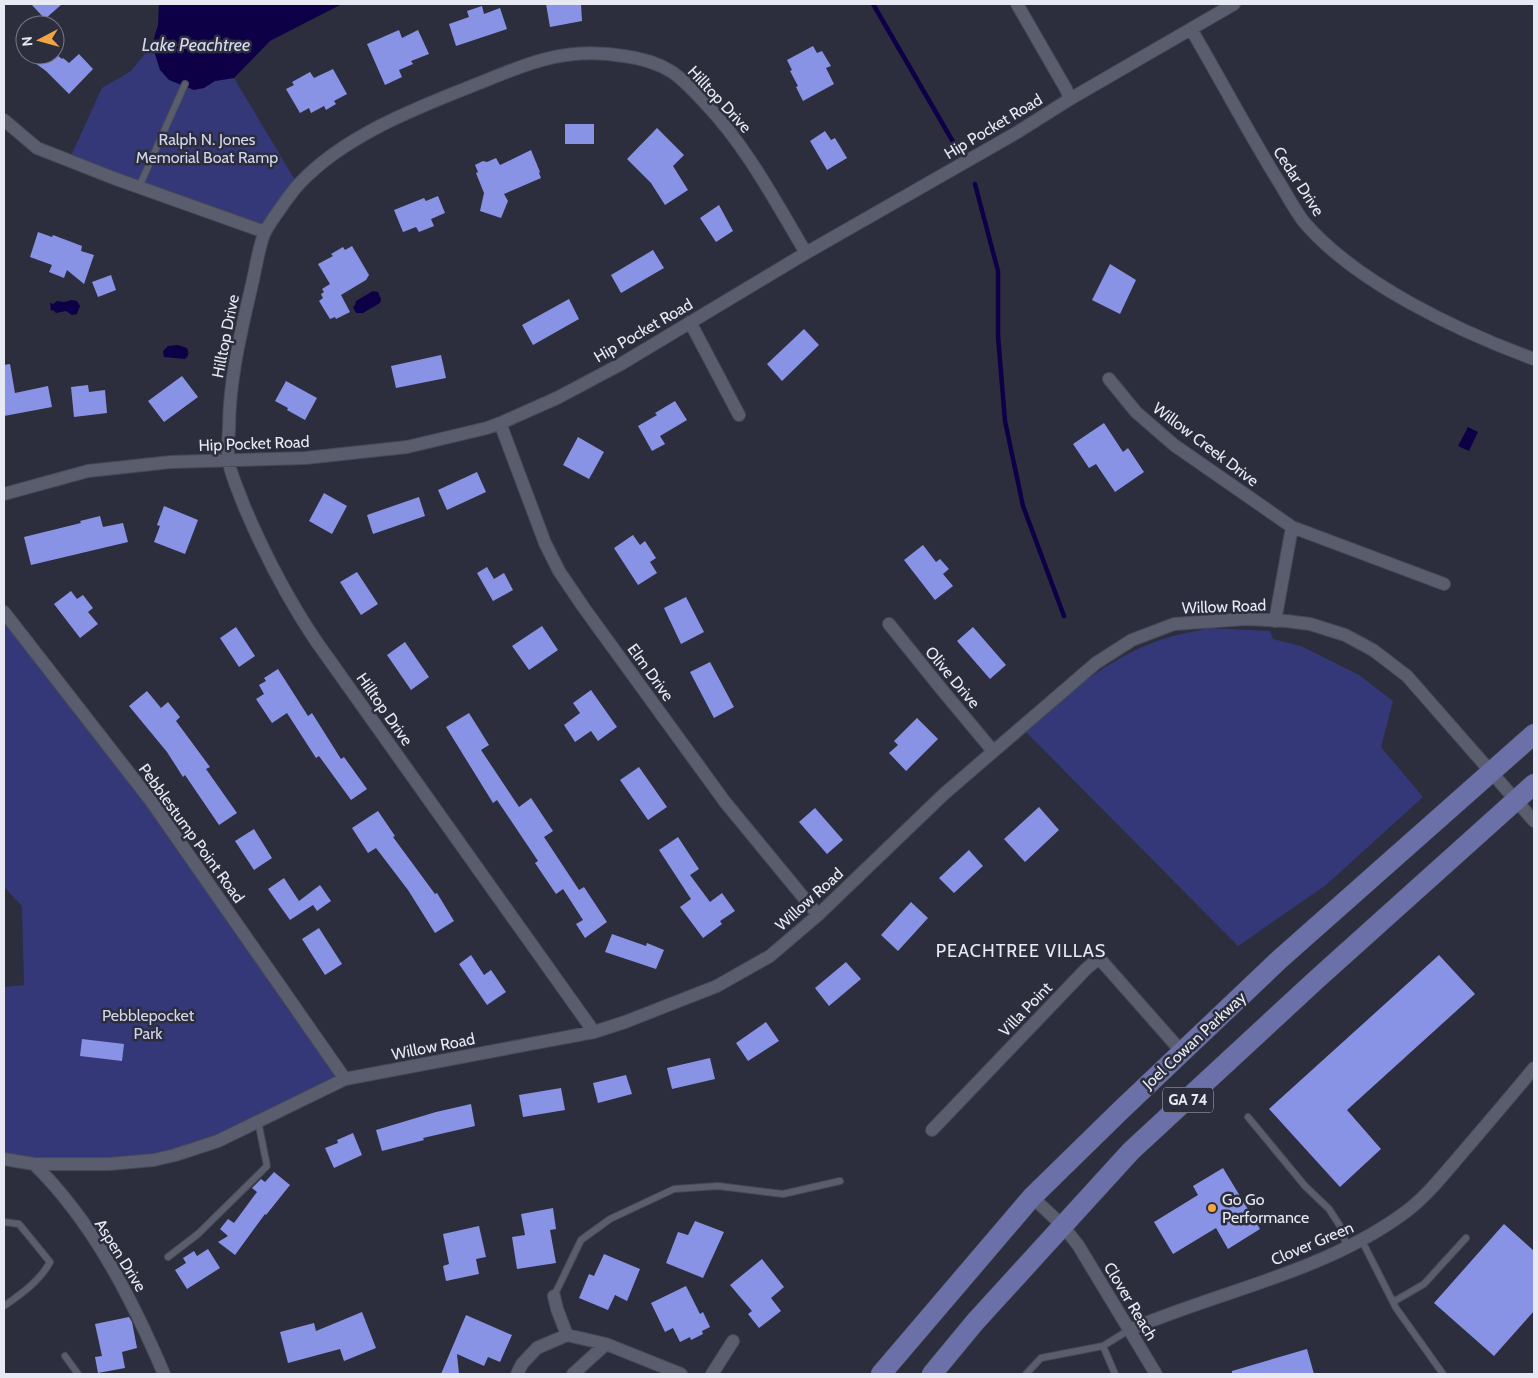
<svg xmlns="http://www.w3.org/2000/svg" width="1538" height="1378" font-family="Cabin,sans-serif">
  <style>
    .green { fill: #343878 }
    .water { fill: #0e0047 }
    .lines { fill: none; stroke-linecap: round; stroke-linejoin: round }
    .stream { stroke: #0e0047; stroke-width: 4.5 }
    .building { fill: #8993e6 }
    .lane-casing { stroke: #474955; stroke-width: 8 }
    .street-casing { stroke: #474955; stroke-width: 14 }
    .primary-casing { stroke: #474955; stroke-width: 21 }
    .lane { stroke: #5a5d6d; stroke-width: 6 }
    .street { stroke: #5a5d6d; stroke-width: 12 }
    .primary { stroke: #6b71a8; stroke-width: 20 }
    .poi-dot { fill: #f4a443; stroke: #2c2e3d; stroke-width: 2 }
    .labels { text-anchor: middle; stroke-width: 5; stroke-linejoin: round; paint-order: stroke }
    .shield { fill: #2c2e3d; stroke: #b0b2bc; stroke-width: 1 }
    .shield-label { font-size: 15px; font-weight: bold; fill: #e8eaf3 }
    .street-label { font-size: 16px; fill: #e8eaf3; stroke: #2c2e3d }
    .park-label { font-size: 16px; fill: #d2d6ec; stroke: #2c2e3d }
    .poi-label { font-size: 16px; fill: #e8eaf3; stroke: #2c2e3d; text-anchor: start }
    .water-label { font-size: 18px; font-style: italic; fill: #d5d9ef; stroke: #2c2e3d }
    .neighbourhood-label { font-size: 18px; letter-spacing: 1px; fill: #e8eaf3; stroke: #2c2e3d }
  </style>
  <rect width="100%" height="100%" fill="#2c2e3d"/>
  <path class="green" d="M152 45 155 53 210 83 215 81 234 78 298 185 265 232 69 160 102 88 131 71Z
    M4 612 151 801 345 1079 185 1153 34 1164 4 1159V987L24 985 22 906 4 887Z
    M1209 628 1270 631 1273 639 1301 646 1359 675 1393 701 1381 747 1423 797 1326 885 1238 946 1025 731C1064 695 1107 660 1157 641 1173 635 1192 632 1209 628Z"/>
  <path class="water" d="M159 4H342L270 41 234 78 215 81 204 88 194 90 169 80 160 70 152 45 158 25Z
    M373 291 378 292 381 299 380 303 363 313H356L353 307 355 305 356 301Z
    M72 300 77 301 80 306 77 314 72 315 66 311 56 313 53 310 51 311 50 303 53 304 57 301 64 302Z
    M178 345 187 348C189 353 189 356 185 359L164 357 163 351 168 346Z
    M1468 427 1478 432 1469 451 1458 446Z"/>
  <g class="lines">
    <path class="stream" d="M873 4 959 152
      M975 184 998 271V336L1005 421 1023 506 1064 616"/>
  </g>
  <path class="building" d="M31 4H62L45 19Z
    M546 4H581L582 21 550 27Z
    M482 6 484 14 500 8 507 29 456 46 449 24 469 17 467 11Z
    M399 30 402 38 418 30 429 54 411 61 413 64 399 70 402 77 385 85 367 44Z
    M813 46 817 53 822 51 831 66 826 68 834 84 803 101 796 87 798 86 790 71 792 70 787 60Z
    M79 54 93 69 69 94 46 71 24 55H57L62 59 63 58 69 63Z
    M333 69 347 94 334 101 336 104 326 110 324 106 311 113 309 108 300 113 286 89 294 85 292 82 310 72 314 78Z
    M565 124H594V144H565Z
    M657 128 684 155 673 166 688 190 665 205 651 183 627 159Z
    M825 131 831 140 835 138 847 158 827 170 810 141Z
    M531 150 540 172 539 173 541 178 504 194 508 201 501 218 480 211 484 193 476 173 478 172 475 165 483 161 487 162 496 158 500 165Z
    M438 196 445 213 431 219 434 226 419 232 416 227 403 232 394 210 424 198 426 201Z
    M719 205 733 231 716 242 700 218Z
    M38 232 52 237 53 235 82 246 81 251 94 255 84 284 67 270 64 278 49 272 52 265 30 257Z
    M352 246 369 275 366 280 341 295 350 312 336 319 335 317 330 319 319 301 323 298 321 294 324 292 322 289 330 284 318 264 333 256 331 254 343 247 345 250Z
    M653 250 664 268 621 293 611 275Z
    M1110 264 1136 280 1120 314 1092 300Z
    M111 275 116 290 98 297 92 282Z
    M569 299 579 319 533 345 522 325Z
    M804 329 819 345 782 381 767 364Z
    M441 355 446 378 396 388 391 366Z
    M10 364 15 393 48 386 52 407 4 416V365Z
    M182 376 198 397 164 422 148 401Z
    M286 381 317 398 305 420 287 410 288 408 275 401Z
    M88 385 89 392 105 390 107 413 74 417 71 387Z
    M675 401 687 420 660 436 665 444 652 451 638 426 657 415 655 413Z
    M1104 423 1123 452 1128 448 1144 472 1115 492 1096 464 1089 468 1073 444Z
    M578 437 604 452 589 479 563 465Z
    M477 472 486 492 447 510 438 490Z
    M324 493 347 506 332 534 309 521Z
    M419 497 425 516 373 534 367 515Z
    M164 506 198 520 185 554 154 542 160 526 157 525Z
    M100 516 103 527 123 523 128 542 31 565 24 537 81 523 80 521Z
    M633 535 640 545 645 541 656 558 650 562 657 573 638 585 614 548Z
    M923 545 936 562 940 559 949 569 943 574 953 586 935 600 904 560Z
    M487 567 494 579 504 573 513 590 493 601 477 573Z
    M357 572 378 604 361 615 340 582Z
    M71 591 77 599 83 595 93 608 88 612 98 624 80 638 54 604Z
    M686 597 704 632 681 644 664 608Z
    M542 626 558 650 529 670 512 646Z
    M236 627 255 656 239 667 220 638Z
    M973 627 1006 665 990 679 957 641Z
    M405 642 429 677 411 690 387 655Z
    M710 662 734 707 714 718 690 672Z
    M278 669 308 716 312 713 341 759 344 757 367 789 351 800 319 756 316 758 287 713 272 723 256 699 264 694 259 685 266 681 264 678Z
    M591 690 617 727 598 741 591 731 575 742 564 725 580 713 573 703Z
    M147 691 161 708 168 702 180 717 176 721 210 767 206 769 237 813 219 825 185 775 183 777 167 752 129 706Z
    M469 713 489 745 481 750 519 807 531 798 553 831 544 837 579 890 584 887 607 922 585 938 576 924 583 920 563 889 556 894 535 863 538 861 497 800 493 803 446 727Z
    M917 718 938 739 906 771 889 753 898 745 894 741Z
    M639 767 667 807 648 820 620 780Z
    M1039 807 1059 830 1025 862 1004 839Z
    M815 808 843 840 827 854 799 822Z
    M378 811 395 836 393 837 435 894 437 893 454 921 435 933 408 890 376 848 368 853 352 828Z
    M254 829 272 858 254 870 235 841Z
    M678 837 699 869 690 875 710 902 722 893 735 911 720 921 722 924 703 938 680 907 691 899 659 850Z
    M969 850 983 866 954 893 939 878Z
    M284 878 299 901 320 885 331 901 317 911 313 905 290 920 268 889Z
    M911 902 928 918 898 951 881 935Z
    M319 928 342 964 325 975 302 939Z
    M612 934 646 946 647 943 664 950 656 969 605 952Z
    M471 955 484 975 491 970 506 992 487 1005 459 964Z
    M1439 955 1475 994 1347 1110 1381 1149 1340 1187 1269 1109Z
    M846 962 861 979 829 1006 815 988Z
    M766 1022 779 1041 748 1061 736 1043Z
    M82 1039 124 1044 122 1061 80 1056Z
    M710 1058 715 1079 672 1089 667 1068Z
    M626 1075 632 1094 598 1103 593 1083Z
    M561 1088 565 1110 523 1117 519 1095Z
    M471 1104 475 1126 423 1138 424 1140 382 1151 376 1130 436 1112Z
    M353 1133 362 1155 334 1168 325 1148 338 1143 337 1140Z
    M1223 1168 1260 1229 1228 1249 1216 1228 1173 1254 1154 1222 1198 1195 1193 1186Z
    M274 1172 290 1185 266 1215 265 1214 235 1255 218 1242 228 1236 220 1229 228 1219 234 1223 257 1192 252 1188 261 1179 265 1182Z
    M553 1208 556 1229 550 1230 556 1263 517 1269 512 1237 525 1235 521 1214Z
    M695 1221 724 1232 703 1278 666 1263 678 1232 688 1235Z
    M1504 1224 1534 1251V1311L1494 1356 1434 1303Z
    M479 1226 486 1257 476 1259 479 1274 446 1281 443 1266 449 1264 443 1234Z
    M208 1249 220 1268 187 1289 175 1270 186 1263 183 1258 194 1251 197 1256Z
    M604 1254 640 1269 627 1301 615 1295 608 1310 579 1298 589 1274 594 1276Z
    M762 1259 784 1287 771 1298 781 1311 759 1328 748 1314 752 1311 730 1285Z
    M686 1286 700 1314 703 1312 710 1327 702 1331 703 1334 691 1340 690 1337 680 1342 673 1328 665 1332 651 1303Z
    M362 1312 376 1348 344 1361 340 1349 288 1363 280 1332 314 1323 316 1331Z
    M466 1315 512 1335 500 1362 488 1357 484 1366 457 1354 459 1374H441Z
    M129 1317 132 1322 137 1348 122 1352 125 1368 98 1373 95 1357 102 1356 95 1324Z
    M1307 1349 1314 1374H1232V1371Z"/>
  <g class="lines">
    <defs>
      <path id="lane" d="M139 187 185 84
        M1248 1117 1305 1186 1329 1209 1340 1226 1347 1247
        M4 1222 19 1224 50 1262C40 1281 21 1294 4 1306
        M1362 1241 1396 1308 1443 1374
        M168 1257 198 1234 267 1166 258 1121
        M554 1296 581 1240 610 1219 674 1189 718 1186 783 1194 840 1181
        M1393 1302 1424 1284 1466 1238
        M1103 1346 1115 1374
        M65 1356 78 1374
        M1026 1374 1041 1358 1103 1346 1129 1330"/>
      <path id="street" d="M1017 4 1066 89 1070 99
        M1191 29C1219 77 1245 126 1274 174 1284 189 1293 208 1304 222 1356 283 1460 332 1534 359
        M4 120 37 148 116 179 265 232
        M690 322 739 415
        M1109 379 1136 412 1174 445 1292 527 1444 584
        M500 423 545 543 559 571 584 608 725 802 818 915
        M4 494 88 471 171 462 305 458 407 447 487 428 503 422 557 398 621 364 806 253 1016 133 1070 99 1234 4
        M4 612 151 801 345 1079
        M1275 621 1292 527
        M889 624 943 691 993 751
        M594 1032 316 641C287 598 264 553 244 506 239 492 232 478 229 463 227 452 228 440 229 429 229 380 241 332 252 284 256 268 258 250 264 234 268 225 292 191 300 183 347 133 424 105 487 80 535 60 571 47 624 56 640 58 658 63 672 72 684 80 695 92 705 103 747 147 775 201 806 253
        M932 1130 1086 969 1099 958 1181 1051
        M4 1159 34 1164H109L154 1160 175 1155 218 1141 345 1079 594 1032 625 1022 717 986 770 956 818 915 944 794 1096 663 1132 640 1174 624 1246 619 1286 621 1310 624 1345 635 1373 650 1407 676 1534 821
        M34 1164C93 1222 132 1299 164 1374
        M1032 1197 1062 1225 1078 1245 1156 1374
        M554 1296 557 1309 567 1335
        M1129 1330C1217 1292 1320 1273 1400 1216 1425 1199 1443 1175 1463 1152 1487 1124 1511 1096 1534 1068
        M517 1374 522 1364 537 1348 567 1335 606 1344 681 1374
        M573 1374 606 1344
        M712 1374 733 1341"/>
      <path id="primary" d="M881 1374 1032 1197 1120 1111 1280 959 1534 734
        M932 1374 975 1322 1131 1151 1317 979 1534 784"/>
    </defs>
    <use href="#lane" class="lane-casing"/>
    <use href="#street" class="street-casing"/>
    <use href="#primary" class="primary-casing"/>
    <use href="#lane" class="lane"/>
    <use href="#street" class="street"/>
    <use href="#primary" class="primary"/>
  </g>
  <circle class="poi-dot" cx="1212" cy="1208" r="5"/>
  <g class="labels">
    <rect class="shield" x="1163" y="1087.5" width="50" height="25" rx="4"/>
    <g class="shield-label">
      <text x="1188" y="1105">GA 74</text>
    </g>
    <g class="street-label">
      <text transform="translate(720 99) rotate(47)" y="6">Hilltop Drive</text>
      <text transform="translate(993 126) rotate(-31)" y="6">Hip Pocket Road</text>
      <text transform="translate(1299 181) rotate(57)" y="6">Cedar Drive</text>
      <text transform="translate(643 330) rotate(-30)" y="6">Hip Pocket Road</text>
      <text transform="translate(225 336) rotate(-79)" y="6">Hilltop Drive</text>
      <text transform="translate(254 443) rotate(-2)" y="6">Hip Pocket Road</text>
      <text transform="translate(1206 444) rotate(37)" y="6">Willow Creek Drive</text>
      <text transform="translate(1224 606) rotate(-2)" y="6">Willow Road</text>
      <text transform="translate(651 672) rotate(54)" y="6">Elm Drive</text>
      <text transform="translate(953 677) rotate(50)" y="6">Olive Drive</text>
      <text transform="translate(385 709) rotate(55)" y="6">Hilltop Drive</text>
      <text transform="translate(192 833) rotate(54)" y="6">Pebblestump Point Road</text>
      <text transform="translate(809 899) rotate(-42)" y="6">Willow Road</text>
      <text transform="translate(1025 1009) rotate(-46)" y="6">Villa Point</text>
      <text transform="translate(1194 1040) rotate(-43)" y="6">Joel Cowan Parkway</text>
      <text transform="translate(433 1046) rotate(-11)" y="6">Willow Road</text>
      <text transform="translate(1312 1243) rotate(-23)" y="6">Clover Green</text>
      <text transform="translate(121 1255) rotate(58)" y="6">Aspen Drive</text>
      <text transform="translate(1131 1301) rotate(59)" y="6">Clover Reach</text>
    </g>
    <g class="park-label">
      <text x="207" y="145">Ralph N. Jones<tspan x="207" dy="18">Memorial Boat Ramp</tspan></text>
      <text x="148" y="1021">Pebblepocket<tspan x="148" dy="18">Park</tspan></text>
    </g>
    <g class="poi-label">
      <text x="1222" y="1205">Go Go<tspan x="1222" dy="18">Performance</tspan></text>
    </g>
    <g class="water-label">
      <text x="196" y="51">Lake Peachtree</text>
    </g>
    <g class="neighbourhood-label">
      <text x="1021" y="957">PEACHTREE VILLAS</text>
    </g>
  </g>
  <rect width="1538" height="1378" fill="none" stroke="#e8eaf3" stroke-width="10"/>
  <g transform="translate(40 40) rotate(264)"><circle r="24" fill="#2c2e3d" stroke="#777986"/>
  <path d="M0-4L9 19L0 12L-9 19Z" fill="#f4a443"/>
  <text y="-8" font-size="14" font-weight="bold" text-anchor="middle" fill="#e8eaf3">N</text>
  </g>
</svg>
